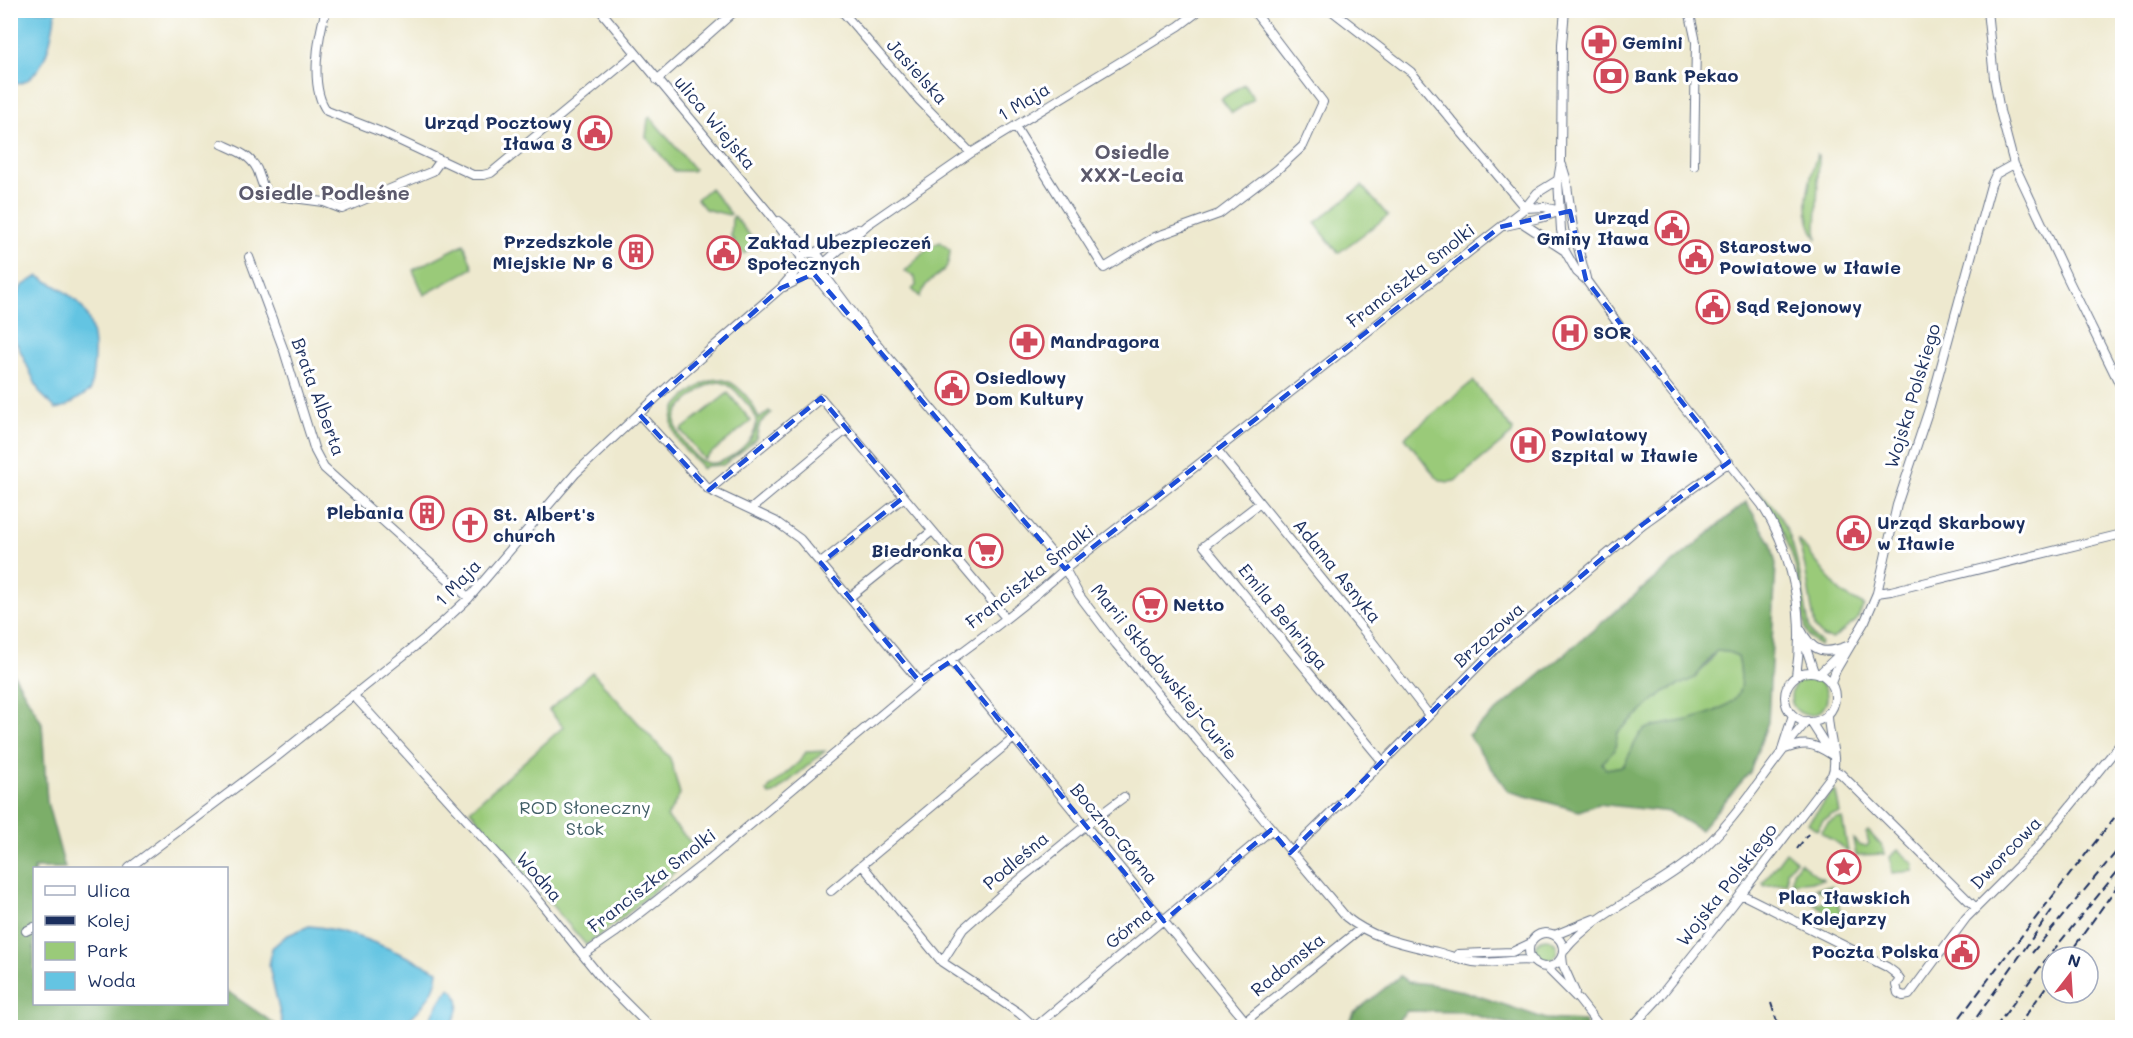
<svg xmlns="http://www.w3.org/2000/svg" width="2133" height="1038" font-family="Mali,sans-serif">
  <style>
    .green { fill: #9aca79; stroke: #5a7c6c; stroke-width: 1.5; fill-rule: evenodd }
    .forest { fill: #7bae69; stroke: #4b6e64; stroke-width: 1.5; fill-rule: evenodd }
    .water { fill: #64c4e2; stroke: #407aa0; stroke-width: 1.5 }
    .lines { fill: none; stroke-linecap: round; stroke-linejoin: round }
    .minor-casing { stroke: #657086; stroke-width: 10 }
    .minor { stroke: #fff; stroke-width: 8 }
    .rail { stroke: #1b2f5e; stroke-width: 2; stroke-dasharray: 9 4.5; stroke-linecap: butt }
    .marked { fill: none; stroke: #1d4ed8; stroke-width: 4.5; stroke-dasharray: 12 8; stroke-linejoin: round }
    .labels { text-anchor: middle; stroke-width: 6; stroke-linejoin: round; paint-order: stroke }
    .poi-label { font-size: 18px; font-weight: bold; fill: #1b2f5e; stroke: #fff; text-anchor: start }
    .street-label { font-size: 18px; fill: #1b2f5e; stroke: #fff }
    .park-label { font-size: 18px; fill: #415e66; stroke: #fff }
    .neighbourhood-label { font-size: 20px; font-weight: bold; fill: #5c5a6c; stroke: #fff }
  </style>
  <rect width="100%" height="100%" fill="#fff"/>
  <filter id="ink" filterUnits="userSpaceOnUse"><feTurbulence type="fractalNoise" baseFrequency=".0167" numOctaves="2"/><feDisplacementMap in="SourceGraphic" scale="12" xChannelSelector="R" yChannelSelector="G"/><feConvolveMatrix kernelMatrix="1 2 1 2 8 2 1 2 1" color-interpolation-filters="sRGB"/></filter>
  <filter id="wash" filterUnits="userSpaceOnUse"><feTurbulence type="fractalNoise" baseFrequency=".008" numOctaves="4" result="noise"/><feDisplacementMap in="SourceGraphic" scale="24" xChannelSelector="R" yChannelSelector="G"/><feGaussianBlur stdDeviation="1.35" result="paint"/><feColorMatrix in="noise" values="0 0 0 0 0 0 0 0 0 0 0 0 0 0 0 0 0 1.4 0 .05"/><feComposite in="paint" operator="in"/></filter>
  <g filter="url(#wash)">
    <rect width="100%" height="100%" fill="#eee9cf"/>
    <path class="green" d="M1244 84 1254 99 1232 113 1221 99Z
      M650 117 694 169 692 171H674L646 137 648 119Z
      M1817 154 1819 156 1816 229 1817 239C1799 212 1809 184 1817 154Z
      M1362 186 1388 216 1338 253 1315 223Z
      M710 188 731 214 729 215 705 209 697 199Z
      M734 216 756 243 744 254 731 237 732 219Z
      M940 242 950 250C949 270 944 270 930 281 925 284 922 292 920 297L912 289 916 286 915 277 905 271 929 247Z
      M464 244 473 268 424 295 413 270Z
      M717 379C736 379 753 401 759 419L769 411 771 413 760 423 756 438 747 447 723 465 706 466 702 469C701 464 698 463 694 459 675 442 661 418 684 398 694 390 704 381 717 379ZM720 382C730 384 736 390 742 398 748 405 755 411 756 421 759 439 726 466 709 463 699 462 693 454 687 447 671 426 670 414 692 397 701 389 708 383 720 382Z
      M1473 381 1513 430 1512 434 1455 481 1449 482 1442 481 1435 476 1405 437Z
      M728 393 751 421 704 459 681 430Z
      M1757 490C1799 523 1800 583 1810 630L1813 636 1821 642 1820 646 1808 636 1806 630C1802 613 1801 596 1798 579 1792 546 1777 516 1757 490Z
      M1798 539 1841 593 1864 605 1856 621 1832 639 1823 637 1815 628 1805 567Z
      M1716 651 1728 652 1738 656C1740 666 1743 679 1740 689 1734 715 1673 723 1651 727L1623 766 1606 769 1601 764C1609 755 1611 745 1617 735 1624 721 1648 703 1662 693 1684 677 1701 681 1716 651Z
      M592 672 670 758 680 794 667 817 697 849C663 885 626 916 586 945L470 810 563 727 549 710Z
      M1791 697a18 18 0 1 1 36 0a18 18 0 1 1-36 0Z
      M825 751 774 794 769 795 767 792 769 788 799 762 806 752Z
      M1833 791 1836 792 1840 813 1830 815V817L1823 820 1817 830 1808 823Z
      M1837 818H1842L1848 851 1821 832 1828 823Z
      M1868 831 1881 845 1885 854 1856 855 1853 839 1861 846H1867L1869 843 1866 833Z
      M1898 850 1914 864 1913 871 1892 873 1890 857Z
      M1786 852 1796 860 1787 871V883L1764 886 1763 883Z
      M1800 862 1820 878H1822L1823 880 1792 883 1793 872Z
      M1832 886 1841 914 1840 915 1832 914 1813 904 1823 902 1827 899 1825 894 1816 888Z
      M1535 950a11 11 0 1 1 22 0a11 11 0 1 1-22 0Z"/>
    <path class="forest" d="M1746 502 1771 543 1776 564 1768 722 1750 772 1700 830 1670 812 1598 804 1579 811 1508 791 1468 735ZM1716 651 1728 652 1738 656C1740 666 1742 679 1740 688 1736 710 1690 720 1672 723 1662 725 1648 725 1641 733 1635 740 1629 757 1623 766L1606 769 1602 763 1615 750 1618 732 1664 692 1695 678Z
      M10 668 42 723 47 802 65 868H34V1004H226L227 991 279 1027H11Z
      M1400 976 1408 982 1430 984 1467 992 1546 1019 1584 1021 1587 1027H1521L1462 1012 1407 1011 1391 1027H1348L1354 1013Z"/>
    <path class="water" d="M11 10 56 11C52 34 48 69 24 82 20 83 15 84 11 85Z
      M38 276C53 284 68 292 80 305 99 327 95 365 90 391L67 406 56 409 40 393 11 331V305L22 286Z
      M309 926C352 929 399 953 438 971 437 994 416 1015 399 1027H283L269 966 272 948 286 936Z
      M450 988C465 999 458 1015 450 1027H423C435 1016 438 999 450 988Z"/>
  </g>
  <g filter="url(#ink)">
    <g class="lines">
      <defs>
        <path id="minor" d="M326 10C318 37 309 88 327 111L381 132 473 175H483L491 173 635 54
          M600 10 769 213 802 258
          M841 10 919 100 971 153
          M1331 10 1411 72 1525 208
          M1565 10 1562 44 1561 162 1558 180 1561 230 1565 251 1577 272 1586 280 1627 336 1762 505C1794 555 1805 617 1796 676
          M1689 10 1696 42 1694 166
          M1987 10 1994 78 2000 111 2014 164 2067 277 2122 389
          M657 80 736 10
          M1015 126 1104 268 1155 237 1219 214 1278 169 1303 146 1323 102 1253 10
          M222 144C235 150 250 155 257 169 261 178 262 189 270 195L324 202 342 209 433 171 441 160
          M1562 165 1566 178 1573 228 1586 278
          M1525 208 1544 207 1560 211
          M779 221 792 232 811 253
          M1521 222 1565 251
          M1505 226 1544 217 1560 211
          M814 253 858 229
          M800 264a11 11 0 1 1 22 0a11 11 0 1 1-22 0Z
          M249 257 284 351 315 451 324 468 469 598
          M821 266 867 225 971 153 1179 26 1200 10
          M820 269 868 333 1065 569 1079 595 1116 644 1346 917C1373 939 1404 944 1437 952 1449 955 1461 960 1473 962 1494 965 1514 958 1534 961
          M814 274 845 313 859 325
          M784 287 810 274
          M639 414 709 490 775 521 800 539 920 682
          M1217 450 1364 631 1429 715
          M709 490 821 398 1006 618
          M1260 503 1204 546 1383 762
          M751 509 846 430
          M821 563 904 497
          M1877 593 1891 591 2122 534
          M850 597 931 532
          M1800 628C1813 654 1825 655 1850 645
          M1803 639 1814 672
          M951 661 1251 1028
          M1785 697a25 25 0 1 1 50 0a25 25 0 1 1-50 0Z
          M1819 674 1843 651
          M1831 683 1836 670 1865 621 1877 593 1897 505 1930 406 1991 185 1996 174 2014 164
          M353 695 532 892 603 980 651 1028
          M1811 722 1830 752
          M1783 746 1793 715
          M1782 750C1804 742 1812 742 1832 755
          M1834 770 1841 774 1976 908
          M1290 853 1383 762 1497 647 1643 524 1729 462
          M862 865 942 962 1019 1013 1036 1028
          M129 868 275 758 429 635 469 598 576 473 674 381 781 288 800 266
          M831 891 1014 738
          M1741 894 1887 967 1895 973 1900 980
          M26 931 34 927
          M1529 950a17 17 0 1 1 34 0a17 17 0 1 1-34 0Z
          M1555 935 1594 919
          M1564 951C1597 910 1653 892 1693 858 1739 819 1767 766 1807 721
          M1458 954 1512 952 1531 943
          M583 955 615 933 707 861 920 682C970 647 1020 610 1065 569L1525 208 1537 193 1558 180
          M1562 956 1563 965 1575 992
          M942 962 963 929 1001 895 1085 826 1124 797
          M1546 967 1579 1000 1601 1028
          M1900 980 1896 985 1898 993 1903 996 1909 995 1966 918 2037 847 2122 742
          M1035 1027 1271 830
          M1237 1028 1360 929
          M1631 1028 1657 1000 1732 906 1832 775C1839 759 1827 732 1828 713"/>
      </defs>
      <use href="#minor" class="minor-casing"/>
      <use href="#minor" class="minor"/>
      <path class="rail" d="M1797 849 1808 834
        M2032 953 2122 845
        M2067 957 2121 881
        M1771 1003 1779 1028
        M1952 1028 2002 961 2122 808
        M1969 1028 2052 910
        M1995 1028 2043 963 2122 866
        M2017 1028 2052 978"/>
    </g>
  </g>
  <path class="marked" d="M1570 211 1586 280 1729 462 1643 524 1497 647 1290 853 1271 830 1164 921 951 661 920 682 821 563 904 497 821 398 709 490 639 414 781 288 814 274 1065 569 1500 227Z"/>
  <defs>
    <symbol id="pharmacy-ring" viewBox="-11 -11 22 22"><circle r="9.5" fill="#fff" stroke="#d1495b" stroke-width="1.5"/><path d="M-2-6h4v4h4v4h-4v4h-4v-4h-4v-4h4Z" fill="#d1495b"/></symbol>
    <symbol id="bank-ring" viewBox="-11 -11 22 22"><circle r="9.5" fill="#fff" stroke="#d1495b" stroke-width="1.5"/><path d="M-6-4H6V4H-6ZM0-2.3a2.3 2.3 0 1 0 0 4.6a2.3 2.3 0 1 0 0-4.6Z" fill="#d1495b"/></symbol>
    <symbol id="civic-ring" viewBox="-11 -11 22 22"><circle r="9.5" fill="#fff" stroke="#d1495b" stroke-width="1.5"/><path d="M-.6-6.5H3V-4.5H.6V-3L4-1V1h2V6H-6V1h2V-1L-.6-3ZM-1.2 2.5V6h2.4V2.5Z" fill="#d1495b"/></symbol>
    <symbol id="building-ring" viewBox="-11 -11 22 22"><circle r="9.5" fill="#fff" stroke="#d1495b" stroke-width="1.5"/><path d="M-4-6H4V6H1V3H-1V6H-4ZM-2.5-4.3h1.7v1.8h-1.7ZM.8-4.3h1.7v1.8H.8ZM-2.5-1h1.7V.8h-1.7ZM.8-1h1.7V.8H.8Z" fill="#d1495b"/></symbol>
    <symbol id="hospital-ring" viewBox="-11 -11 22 22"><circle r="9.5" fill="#fff" stroke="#d1495b" stroke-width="1.5"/><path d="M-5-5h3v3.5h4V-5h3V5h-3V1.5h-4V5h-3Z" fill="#d1495b"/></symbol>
    <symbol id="church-ring" viewBox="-11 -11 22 22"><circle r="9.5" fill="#fff" stroke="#d1495b" stroke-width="1.5"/><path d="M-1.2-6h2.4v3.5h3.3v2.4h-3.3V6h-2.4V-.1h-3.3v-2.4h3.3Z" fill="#d1495b"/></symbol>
    <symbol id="supermarket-ring" viewBox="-11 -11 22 22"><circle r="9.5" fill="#fff" stroke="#d1495b" stroke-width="1.5"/><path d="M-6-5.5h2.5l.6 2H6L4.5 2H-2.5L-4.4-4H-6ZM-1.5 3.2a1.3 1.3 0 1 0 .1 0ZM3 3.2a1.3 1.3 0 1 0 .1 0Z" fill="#d1495b"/></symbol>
    <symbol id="sight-ring" viewBox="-11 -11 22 22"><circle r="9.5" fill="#fff" stroke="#d1495b" stroke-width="1.5"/><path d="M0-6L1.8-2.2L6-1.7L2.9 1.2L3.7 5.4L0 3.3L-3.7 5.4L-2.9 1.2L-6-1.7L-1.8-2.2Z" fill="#d1495b"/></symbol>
  </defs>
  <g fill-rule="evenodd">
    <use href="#pharmacy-ring" x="1580" y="24" width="38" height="38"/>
    <use href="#bank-ring" x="1592" y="57" width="38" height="38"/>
    <use href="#civic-ring" x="576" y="114" width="38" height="38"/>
    <use href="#civic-ring" x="1653" y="209" width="38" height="38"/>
    <use href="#building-ring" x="617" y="233" width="38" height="38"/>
    <use href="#civic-ring" x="705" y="234" width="38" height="38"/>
    <use href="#civic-ring" x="1677" y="238" width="38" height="38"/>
    <use href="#civic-ring" x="1694" y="288" width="38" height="38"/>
    <use href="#hospital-ring" x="1551" y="314" width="38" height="38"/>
    <use href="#pharmacy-ring" x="1008" y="323" width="38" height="38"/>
    <use href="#civic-ring" x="933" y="369" width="38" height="38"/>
    <use href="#hospital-ring" x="1509" y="426" width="38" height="38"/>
    <use href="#building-ring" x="408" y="494" width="38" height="38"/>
    <use href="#church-ring" x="451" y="506" width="38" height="38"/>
    <use href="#civic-ring" x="1835" y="514" width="38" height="38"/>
    <use href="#supermarket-ring" x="967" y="532" width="38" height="38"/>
    <use href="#supermarket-ring" x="1131" y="586" width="38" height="38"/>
    <use href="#sight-ring" x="1825" y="848" width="38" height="38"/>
    <use href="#civic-ring" x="1943" y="933" width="38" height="38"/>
  </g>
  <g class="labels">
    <g class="poi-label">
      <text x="1622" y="49">Gemini</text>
      <text x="1634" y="82">Bank Pekao</text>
      <text x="572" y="129" text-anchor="end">Urząd Pocztowy<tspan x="572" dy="21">Iława 3</tspan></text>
      <text x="1649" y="224" text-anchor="end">Urząd<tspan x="1649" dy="21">Gminy Iława</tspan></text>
      <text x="613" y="248" text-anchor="end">Przedszkole<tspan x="613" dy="21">Miejskie Nr 6</tspan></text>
      <text x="747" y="249">Zakład Ubezpieczeń<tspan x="747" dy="21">Społecznych</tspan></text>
      <text x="1719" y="253">Starostwo<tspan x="1719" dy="21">Powiatowe w Iławie</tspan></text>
      <text x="1736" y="313">Sąd Rejonowy</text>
      <text x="1593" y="339">SOR</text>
      <text x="1050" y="348">Mandragora</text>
      <text x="975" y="384">Osiedlowy<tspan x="975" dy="21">Dom Kultury</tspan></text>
      <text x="1551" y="441">Powiatowy<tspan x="1551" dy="21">Szpital w Iławie</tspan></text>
      <text x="404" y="519" text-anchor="end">Plebania</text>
      <text x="493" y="521">St. Albert's<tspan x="493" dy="21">church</tspan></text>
      <text x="1877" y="529">Urząd Skarbowy<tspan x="1877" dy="21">w Iławie</tspan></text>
      <text x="963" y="557" text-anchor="end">Biedronka</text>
      <text x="1173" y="611">Netto</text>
      <text x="1844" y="904" text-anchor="middle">Plac Iławskich<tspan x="1844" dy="21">Kolejarzy</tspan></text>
      <text x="1939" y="958" text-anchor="end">Poczta Polska</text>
    </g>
    <g class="street-label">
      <text transform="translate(917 72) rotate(48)" y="6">Jasielska</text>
      <text transform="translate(1024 102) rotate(-31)" y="6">1 Maja</text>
      <text transform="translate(715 123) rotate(50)" y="6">ulica Wiejska</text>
      <text transform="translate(1411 276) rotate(-38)" y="6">Franciszka Smolki</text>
      <text transform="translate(1913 396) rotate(-73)" y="6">Wojska Polskiego</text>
      <text transform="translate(318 397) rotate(70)" y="6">Brata Alberta</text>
      <text transform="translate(1337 571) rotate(51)" y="6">Adama Asnyka</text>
      <text transform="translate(1030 577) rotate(-38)" y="6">Franciszka Smolki</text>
      <text transform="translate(458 583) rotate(-46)" y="6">1 Maja</text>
      <text transform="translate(1283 617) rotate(51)" y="6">Emila Behringa</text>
      <text transform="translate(1489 635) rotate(-42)" y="6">Brzozowa</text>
      <text transform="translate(1164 672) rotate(51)" y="6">Marii Skłodowskiej-Curie</text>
      <text transform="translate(1114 834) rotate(50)" y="6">Boczno-Górna</text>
      <text transform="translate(2006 853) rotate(-46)" y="6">Dworcowa</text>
      <text transform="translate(1016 861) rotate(-40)" y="6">Podleśna</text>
      <text transform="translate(539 877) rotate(49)" y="6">Wodna</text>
      <text transform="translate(652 881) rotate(-38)" y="6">Franciszka Smolki</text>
      <text transform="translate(1727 885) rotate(-52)" y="6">Wojska Polskiego</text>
      <text transform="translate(1129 928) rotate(-39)" y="6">Górna</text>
      <text transform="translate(1288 965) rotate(-39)" y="6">Radomska</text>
    </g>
    <g class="park-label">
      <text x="585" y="814">ROD Słoneczny<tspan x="585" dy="21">Stok</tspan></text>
    </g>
    <g class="neighbourhood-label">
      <text x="1132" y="159">Osiedle<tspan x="1132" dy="23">XXX-Lecia</tspan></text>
      <text x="324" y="200">Osiedle Podleśne</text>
    </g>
  </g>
  <rect width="2133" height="1038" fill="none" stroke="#fff" stroke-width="36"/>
  <rect x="33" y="867" width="195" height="138" fill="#ffffff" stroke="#a4acbf" stroke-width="1.5"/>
  <rect x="45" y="886" width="30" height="9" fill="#ffffff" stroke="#a4acbf" stroke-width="1.5"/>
  <text x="87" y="897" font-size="18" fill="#1b2f5e">Ulica</text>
  <rect x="45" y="916" width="30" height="9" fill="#1b2f5e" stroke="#a4acbf" stroke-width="1.5"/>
  <text x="87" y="927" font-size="18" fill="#1b2f5e">Kolej</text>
  <rect x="45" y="942" width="30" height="18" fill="#9aca79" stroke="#a4acbf" stroke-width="1.5"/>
  <text x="87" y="957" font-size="18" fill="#1b2f5e">Park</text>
  <rect x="45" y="972" width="30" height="18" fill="#64c4e2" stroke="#a4acbf" stroke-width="1.5"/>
  <text x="87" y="987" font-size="18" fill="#1b2f5e">Woda</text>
  <g transform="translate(2070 975) rotate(17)"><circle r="28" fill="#ffffff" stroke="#a4acbf" stroke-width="1.5"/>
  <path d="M0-4.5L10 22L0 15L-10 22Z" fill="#d1495b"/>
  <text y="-9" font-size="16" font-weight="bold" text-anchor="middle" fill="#1b2f5e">N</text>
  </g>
</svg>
